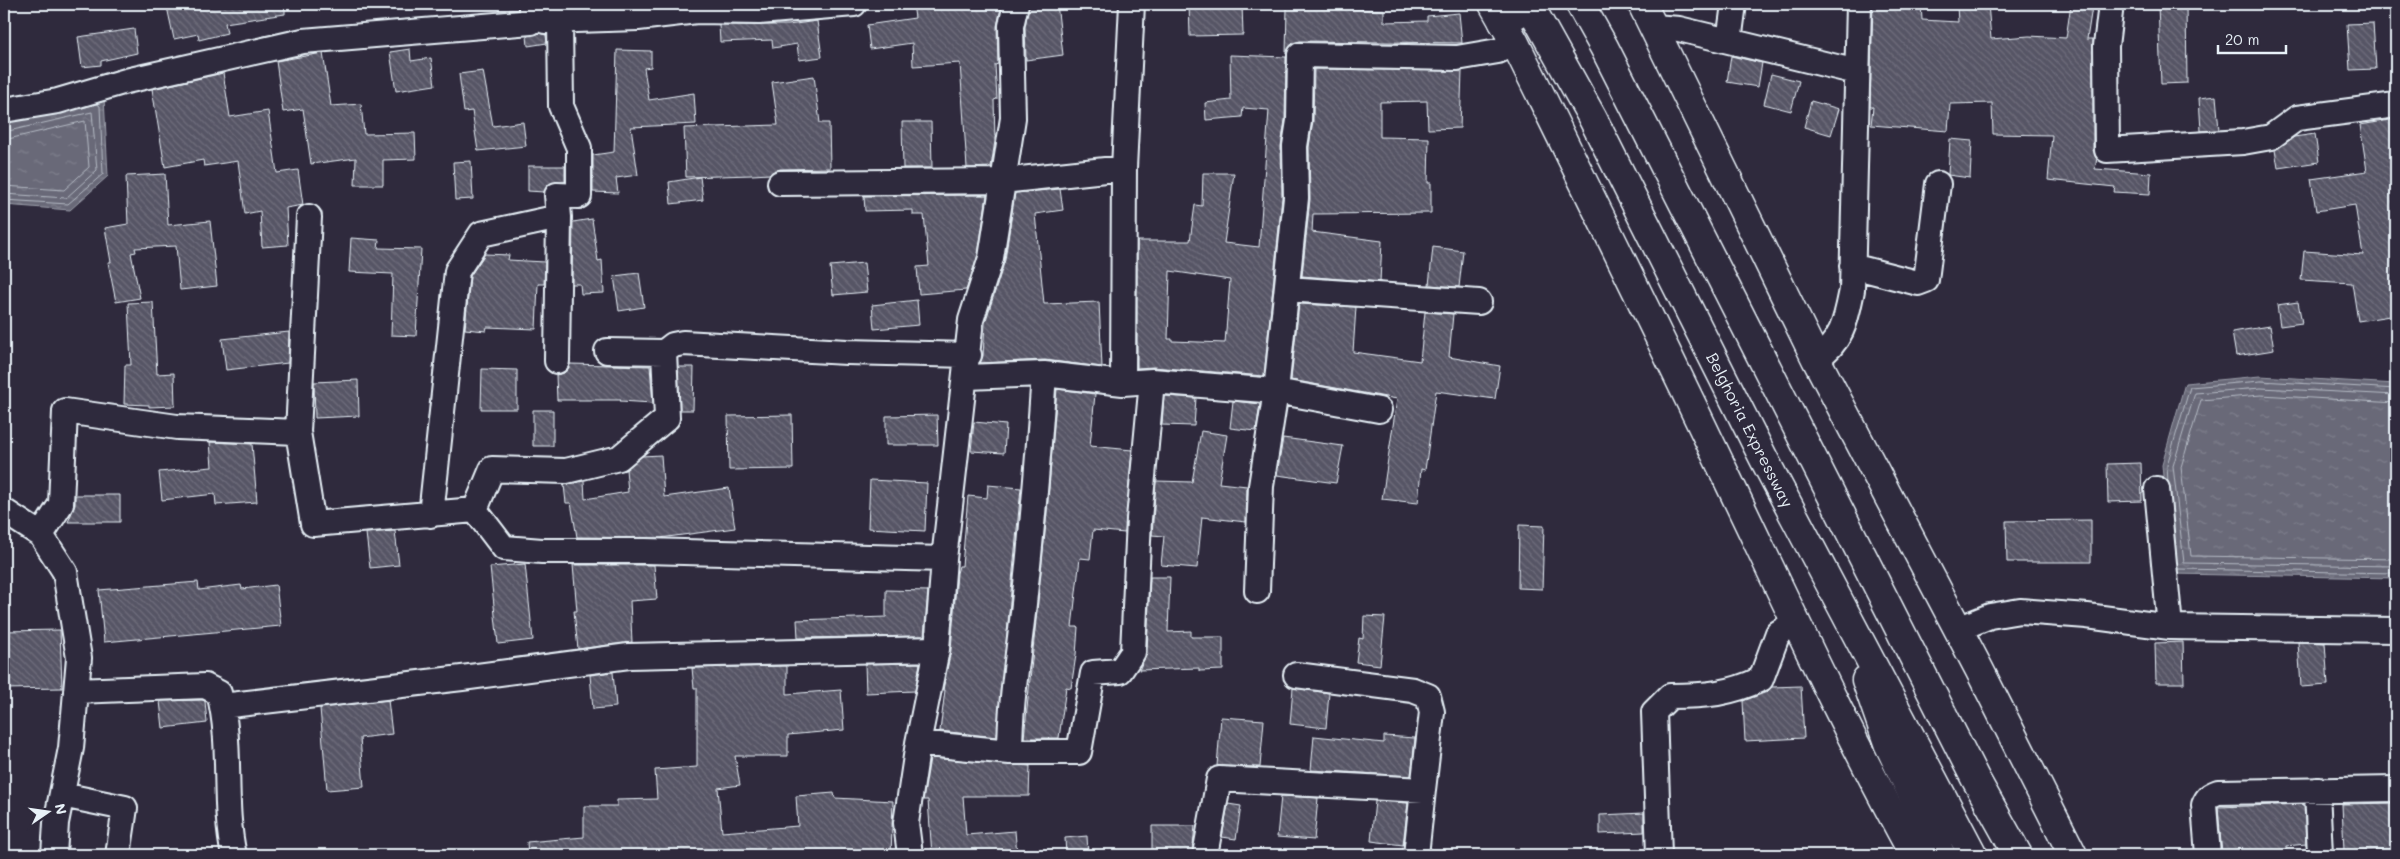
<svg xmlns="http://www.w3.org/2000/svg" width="2400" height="859" font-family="Mali,sans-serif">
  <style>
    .water { fill: url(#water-ripples); stroke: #9c9fab }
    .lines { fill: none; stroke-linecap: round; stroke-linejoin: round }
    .shore { stroke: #b5bbc5; stroke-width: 1 }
    .building { fill: url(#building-back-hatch); stroke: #e8f1f8; fill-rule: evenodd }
    .street-casing { stroke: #e8f1f8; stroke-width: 28 }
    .secondary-casing { stroke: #e8f1f8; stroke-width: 31 }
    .highway-casing { stroke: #e8f1f8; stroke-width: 31 }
    .street { stroke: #2f2a3d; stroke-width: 24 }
    .secondary { stroke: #2f2a3d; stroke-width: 28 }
    .highway { stroke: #2f2a3d; stroke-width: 28 }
    .labels { text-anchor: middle; stroke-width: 4; stroke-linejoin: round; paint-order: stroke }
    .street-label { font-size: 16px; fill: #e8f1f8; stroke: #2f2a3d }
  </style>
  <defs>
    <pattern id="water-ripples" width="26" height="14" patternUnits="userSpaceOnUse" patternTransform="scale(1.25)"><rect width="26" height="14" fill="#696978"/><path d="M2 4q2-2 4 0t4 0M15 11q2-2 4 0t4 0" fill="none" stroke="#7e7f8c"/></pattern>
    <pattern id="building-back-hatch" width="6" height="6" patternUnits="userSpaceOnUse" patternTransform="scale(1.25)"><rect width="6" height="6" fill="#575565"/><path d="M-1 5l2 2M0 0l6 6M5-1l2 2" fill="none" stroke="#6f6e7c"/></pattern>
  </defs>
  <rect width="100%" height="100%" fill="#2f2a3d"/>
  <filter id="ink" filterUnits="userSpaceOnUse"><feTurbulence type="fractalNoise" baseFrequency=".02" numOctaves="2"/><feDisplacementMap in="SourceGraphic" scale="10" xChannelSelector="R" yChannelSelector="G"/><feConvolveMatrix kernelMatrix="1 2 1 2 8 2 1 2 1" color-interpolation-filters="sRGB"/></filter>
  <g filter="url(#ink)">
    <path class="water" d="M104 97 108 176 70 210 4 205V122Z
      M2260 376 2396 384V578L2172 574 2162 465 2185 383Z
      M1224 849 1302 855H1223Z"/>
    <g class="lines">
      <path class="shore" d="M4 132 92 112 97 170 66 198 4 194
        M4 140 85 121 89 167 64 190 4 186
        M4 200 68 204 103 174 100 106 97 104 82 108
        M2396 395 2261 388 2195 393 2173 466 2184 563 2396 566
        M2396 403 2261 395 2201 400 2181 467 2191 556 2396 559
        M2168 483 2167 465 2190 387 2261 381 2396 389
        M2178 569 2396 573"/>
    </g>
    <path class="building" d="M182 4H285V14L225 23 227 33 199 40 198 34 174 39 167 7Z
      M913 4H1002L997 26 998 64 995 65 997 99 994 100 995 141 991 167 967 168 960 63 913 66 912 43 870 49 867 25 915 18Z
      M1029 4H1057L1063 55 1026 60 1025 27Z
      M1189 4H1242L1243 35 1190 36Z
      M1873 4H1921L1922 20 1958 22 1957 6 1988 4 1991 39 2029 36 2066 38 2071 4 2092 7 2087 39H2093V150L2097 158 2095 169 2151 173 2150 194 2114 192 2115 187 2048 180 2052 135 1993 134 1992 103 1950 104 1948 131 1871 125 1873 107H1870Z
      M2158 4H2186L2187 83 2161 84Z
      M1287 7 1384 10V22L1427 21V16L1459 13 1462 43 1300 41 1293 43 1286 54Z
      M817 21 822 57 799 60 797 44 773 48 772 40 720 42 719 25H788Z
      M2373 23 2376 69 2350 70 2347 24Z
      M134 29 137 53 101 61V65L82 67 78 37Z
      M539 33 546 35 547 43 528 46 527 36Z
      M410 49 411 61 431 58 435 85 396 91 390 52Z
      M617 50 651 51V67L644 68 649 100 694 93 696 124 631 127 638 175 616 178 618 193 593 192V155L614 152Z
      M323 53 331 106 361 104 364 134 415 133 416 159 383 160V185H355L356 158 311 164 303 109 283 112 276 61Z
      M1230 55 1286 57 1285 120 1281 146 1282 197 1264 376 1153 367 1137 368V241H1190L1195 205 1202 206 1203 173H1234L1224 243 1259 247 1269 110 1243 108 1242 117 1206 120 1205 103 1231 100ZM1170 271 1230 280 1225 343 1172 341V339H1168Z
      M1731 56 1762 63 1758 87 1727 82Z
      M1314 69 1462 71 1460 128 1428 129 1427 101 1380 102V137L1429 138 1428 183H1431V213L1313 214 1312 232 1382 241 1380 282 1302 276 1310 199 1309 147 1313 121Z
      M483 71 493 126 523 122 526 146 478 151 472 111 464 112 459 74Z
      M223 73 230 117 268 111 277 173 298 170 303 205 286 208 288 245 262 247 260 211 245 214 238 161 204 166 203 160 165 167 152 89Z
      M1771 74 1799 81 1791 111 1764 104Z
      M814 76 820 123H829L830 168 780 169 770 174 752 175 686 177 684 128 778 125 772 82Z
      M2216 96 2219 130 2201 131 2199 98Z
      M1811 101 1839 109 1831 135 1804 127Z
      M2396 119V315L2358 321 2352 283 2301 280 2304 251 2363 255 2355 205 2316 211 2311 179 2367 171 2360 125Z
      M902 122H931L932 168H903Z
      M2315 134 2319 162 2278 168 2275 150 2294 137Z
      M1950 139 1972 141 1970 178 1948 175Z
      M471 161 473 199 455 200 453 162Z
      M528 166H565V182L551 183 544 192 528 191Z
      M165 174 168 225 210 221 217 286 180 290 176 246 135 248 136 252 131 253 140 298 116 302 108 262H111L105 228 128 224 126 176Z
      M700 177 703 200 671 204 669 182Z
      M1060 189 1063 210 1035 214 1044 304 1099 302 1102 367 1045 360 980 363 983 356 985 323 1005 260 1015 193Z
      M987 195 978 255 966 290 919 294 917 267 929 266 924 215H913V210L865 211 864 196Z
      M592 219 598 261 602 260 604 293 581 294 580 284H572L573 222Z
      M351 238 379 240 378 248 421 249 416 336 391 335 393 274 349 272Z
      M1433 247 1463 251 1459 287 1429 285Z
      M485 254 509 255 508 260 545 262 544 284H538L536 329 487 327 486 331 465 329 470 276Z
      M864 263 867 292 833 295 830 266Z
      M639 273 644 307 619 311 614 276Z
      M917 300 919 325 874 329 872 305Z
      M153 302 157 374 174 373 175 406 149 407V405L124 404 125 365H131L128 303Z
      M2298 302 2302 323 2280 326 2277 305Z
      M1299 304 1356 307 1353 352 1420 361 1425 312 1453 314 1449 357 1500 366 1495 399 1436 391 1425 470 1421 469 1418 503 1382 499 1397 399 1291 380Z
      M2270 326 2274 350 2236 356 2232 332Z
      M289 332 288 363 226 370 222 339Z
      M570 364 650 366 653 403 620 401 621 400H557L556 375 564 373Z
      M678 367H694L693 410H680Z
      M482 369 517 370V409H481Z
      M358 380 359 416 315 418 314 382Z
      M1057 389 1095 394 1090 446 1132 450 1125 533 1093 530 1090 559 1080 558 1072 627H1078L1076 655 1071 688 1066 687 1059 738H1024L1047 513Z
      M1164 396 1196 398 1194 426 1162 425Z
      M1233 401 1260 404 1256 431 1230 428Z
      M533 410H553V446H533Z
      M792 415 793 469 729 470 728 416Z
      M937 415 938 445H886V416Z
      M974 422 1006 425 1004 453 971 451Z
      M1201 431 1227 435 1219 483 1247 486 1246 522 1202 517 1197 568 1161 565 1164 536 1152 535 1156 481 1192 482Z
      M1283 438 1343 446 1336 483 1277 475Z
      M210 442 252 444 257 502 216 505 215 494 162 500 159 472 212 467Z
      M661 455 664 497 729 488 735 528 660 538 577 537 571 503H566L564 485 584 481 585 499 628 492 626 469 642 456Z
      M2141 463 2142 501 2108 502 2107 464Z
      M870 480 927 483 925 531 868 528Z
      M988 485 1021 488 997 737 940 731 945 690H943L951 650 957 573 959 566H962L968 496 987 498Z
      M75 495H120V522H68L75 505Z
      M2091 520V562H2007L2006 521Z
      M1519 525 1544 526 1542 589 1518 588Z
      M395 531 399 565 370 568 366 533Z
      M525 564 533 640 498 644 490 567Z
      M573 565H654L657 599 630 601 632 642 578 649 574 611H577Z
      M1150 577H1170L1168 632 1191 631V637H1223V670L1199 671V668L1139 670 1147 653Z
      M198 582 199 590 241 585 242 589 276 585 281 626 104 642 99 590Z
      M886 590 928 591 924 636 798 638 797 620 886 617Z
      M1364 616 1385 617 1380 665 1356 662 1359 638 1363 639Z
      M60 630 62 688 4 689V631Z
      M2183 642 2184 683H2156L2155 643Z
      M2298 642 2325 643 2328 685 2301 687Z
      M920 663 915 691 866 693 865 664Z
      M787 666V694L841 690 844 730 788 735V756H735L740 785 718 788 722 832 798 826 796 796 834 793 835 798 893 801 891 855H528L527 842 584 837V806H617V800L657 799 655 770 697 767V688H694L692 668Z
      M613 672 616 707 593 709 590 675Z
      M1801 686 1804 738 1745 741 1743 701 1767 692 1772 687Z
      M1293 688 1329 693 1326 728 1290 724Z
      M202 700 205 701 207 723 163 728 160 701Z
      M388 700 392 734 360 738 364 787 327 790 320 708Z
      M1221 717 1264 720 1260 767 1217 766Z
      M1314 736 1384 743V736L1415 738 1411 776 1311 770Z
      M930 758 1030 766 1029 796H963L966 835 1015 831 1017 855H932L928 800H923Z
      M1281 796 1318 798 1314 840 1277 837Z
      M1375 801 1408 803 1403 845 1371 841Z
      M2396 803V849L2344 851 2342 804Z
      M1228 804 1241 806 1236 839 1222 837Z
      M2304 804 2306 844 2286 846V855H2222L2218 807Z
      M1644 813V832L1600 834V815Z
      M1152 826H1195L1192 855H1152Z
      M1087 836 1088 855H1066L1065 838Z"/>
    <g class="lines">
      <defs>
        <path id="street" d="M2111 4 2106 46 2107 150 2243 142 2271 137 2297 118 2396 105
          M545 21 638 18 697 11 759 12 854 4
          M1654 27 1679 29 1857 72
          M1729 41 1734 4
          M4 110 58 101 126 81 303 41 531 22V4
          M1124 168 1132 4
          M780 183 1002 181 1124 168 1123 383
          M309 217 298 432 313 524 475 510 492 469 566 471 619 458 667 418 664 352 673 345 683 343 847 352 969 355
          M1852 266 1918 283 1926 280 1938 184
          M1287 289 1479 302
          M607 351 664 352
          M1816 359C1843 341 1846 320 1852 290L1859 4
          M557 361 559 217 557 195 579 196V148L561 106 560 20
          M967 377 1044 374 1123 383 1152 381 1276 391 1261 486 1257 591
          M1379 410 1276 391 1296 198 1295 146 1299 121 1300 55 1457 58 1498 51 1515 43
          M2157 489 2170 627
          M475 510 504 548 542 551H645L944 559
          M4 511 41 535 65 572 79 658 71 748 56 823 54 855
          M431 515 457 271 481 234 559 217
          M41 535 61 504 65 411 177 427 298 432
          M1958 629 1990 616 2020 611 2087 616 2170 627 2396 630
          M76 691 205 686 219 693C233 746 222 802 234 855
          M222 706 462 678 629 656 937 649
          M918 743 1010 752H1079L1093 673 1120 671 1133 652 1139 519 1152 381
          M1010 752C1010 699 1020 646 1025 594 1033 521 1039 448 1044 374
          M2317 790 2320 855
          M62 795 125 808 118 855
          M910 855 906 823 918 743 937 649 944 559 971 320 991 258 1013 118 1011 26 1016 4
          M1205 855 1219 779 1423 790 1432 712 1428 696 1413 690 1296 675
          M1416 855 1423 790
          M1659 855 1654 712 1670 696C1705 696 1730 694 1761 679L1778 633 1796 622
          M2208 855 2204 805C2207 797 2210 795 2218 792L2396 789"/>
        <path id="secondary" d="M1493 4 1515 43C1586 187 1657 331 1726 476 1787 603 1846 732 1914 855
          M1642 4 1816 359 1979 669 2073 855"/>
        <path id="highway" d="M1529 4 1592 117 1764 459 1973 855
          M1580 4 1604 47 1975 778 2018 855
          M1503 22 1534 4
          M1866 680 1888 743 1941 855"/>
      </defs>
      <use href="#street" class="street-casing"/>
      <use href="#secondary" class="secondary-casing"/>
      <use href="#highway" class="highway-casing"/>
      <use href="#street" class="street"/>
      <use href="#secondary" class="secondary"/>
      <use href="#highway" class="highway"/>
    </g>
  </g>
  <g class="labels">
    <g class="street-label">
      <text transform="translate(1750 430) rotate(63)" y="6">Belghoria Expressway</text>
    </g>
  </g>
  <rect width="2400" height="859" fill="none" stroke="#2f2a3d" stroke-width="20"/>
  <rect x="10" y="10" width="2380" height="839" fill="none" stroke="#e8f1f8" stroke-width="2" filter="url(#ink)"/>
  <g transform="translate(48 812) rotate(77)" stroke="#2f2a3d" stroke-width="4" paint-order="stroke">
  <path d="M0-4L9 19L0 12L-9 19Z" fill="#e8f1f8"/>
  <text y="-8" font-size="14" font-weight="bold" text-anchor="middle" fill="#e8f1f8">N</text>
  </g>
  <path d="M2218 45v8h68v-8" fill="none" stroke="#e8f1f8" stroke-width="2.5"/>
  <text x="2225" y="45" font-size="15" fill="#e8f1f8" stroke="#2f2a3d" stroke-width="4" paint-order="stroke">20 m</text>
</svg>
